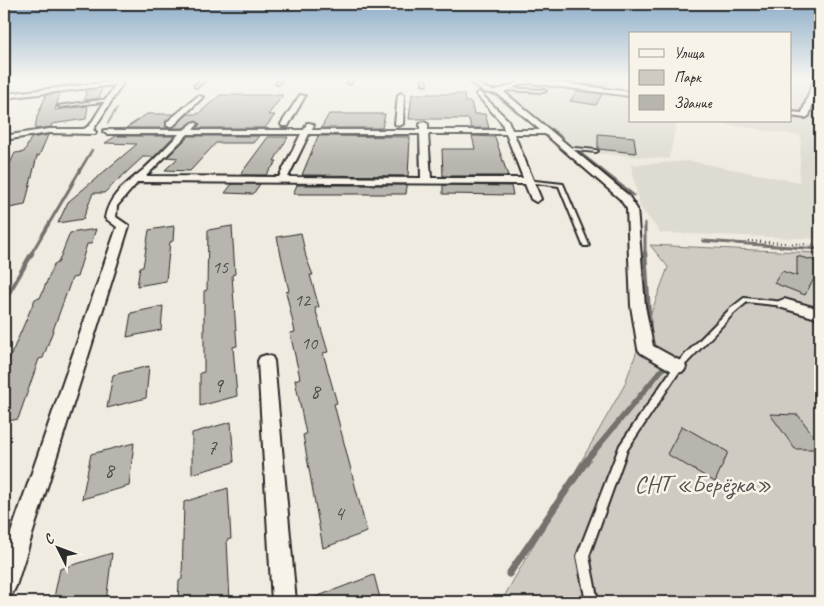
<svg xmlns="http://www.w3.org/2000/svg" width="824" height="606" font-family="Caveat,sans-serif">
  <style>
    .built { fill: #dedbd1 }
    .green { fill: #cfcbc2; stroke: #7d7b76 }
    .lines { fill: none; stroke-linecap: round; stroke-linejoin: round }
    .stream-far5 { stroke: #74726e; stroke-width: 2 }
    .stream-far4 { stroke: #74726e; stroke-width: 2.5 }
    .stream-far3 { stroke: #74726e; stroke-width: 3 }
    .stream-far2 { stroke: #74726e; stroke-width: 4.5 }
    .stream-far1 { stroke: #74726e; stroke-width: 5.5 }
    .stream { stroke: #74726e; stroke-width: 7 }
    .building { fill: #b8b5ae; stroke: #2b2b2b }
    .service-casing { stroke: #2b2b2b; stroke-width: 4 }
    .minor-casing { stroke: #2b2b2b; stroke-width: 4 }
    .path { stroke: #2b2b2b; stroke-width: 2; stroke-dasharray: 1 3; stroke-linecap: butt }
    .service { fill: #f7f3e8; fill-rule: evenodd }
    .minor { fill: #f7f3e8; fill-rule: evenodd }
    .labels { text-anchor: middle; stroke-width: 5; stroke-linejoin: round; paint-order: stroke }
    .number-label { font-size: 18px; fill: #4e4e4c }
    .near-number-label { font-size: 21px; fill: #4e4e4c }
    .near-park-label { font-size: 24px; fill: #545351; stroke: #f7f3e8 }
  </style>
  <rect width="100%" height="100%" fill="#efebe0"/>
  <filter id="ink" filterUnits="userSpaceOnUse"><feTurbulence type="fractalNoise" baseFrequency=".02" numOctaves="2"/><feDisplacementMap in="SourceGraphic" scale="10" xChannelSelector="R" yChannelSelector="G"/><feConvolveMatrix kernelMatrix="1 2 1 2 8 2 1 2 1" color-interpolation-filters="sRGB"/></filter>
  <g filter="url(#ink)">
    <path class="built" d="M483 79H630V121H677L669 159 579 152 510 95 516 87 509 82 485 81Z
      M790 79H820V239L661 233 640 207 631 165 690 161 799 182 801 136 703 121H790Z"/>
    <path class="green" d="M650 245 820 253V602H501L624 386 668 267Z"/>
    <g class="lines">
      <path class="stream-far5" d="M477 79 490 90
        M494 94 521 115
        M108 123 117 108"/>
      <path class="stream-far4" d="M551 129 563 138
        M579 152 617 182
        M73 182 92 150"/>
      <path class="stream-far3" d="M615 181 633 195
        M645 223V254
        M703 241 820 249
        M31 254 74 181"/>
      <path class="stream-far2" d="M645 253 650 334
        M4 301 32 253"/>
      <path class="stream-far1" d="M586 461 664 367"/>
      <path class="stream" d="M509 574 587 460"/>
    </g>
    <path class="building" d="M586 79H610L605 87 582 84Z
      M102 88 99 98 85 100 86 90Z
      M577 91 602 94 596 105 570 101Z
      M60 93 55 110 88 106 86 119 52 124 51 127 35 129 37 117 46 95Z
      M412 94H464L465 102H471L474 114H485L489 128H471L469 119H409Z
      M220 95H283L268 115H275L265 128H197L200 124 195 120 183 128H126L147 114H174L165 122 166 127 173 128 188 114H198Z
      M329 114H385L382 128H321Z
      M598 134 634 137 636 153 598 149Z
      M48 135 39 156H37L25 205 4 209V176L15 153 24 152 31 138Z
      M116 136H174L154 157H143L104 193H93L83 219 58 223 68 202 137 144 105 143Z
      M189 136H259L253 143H216L190 171 165 170 178 158 167 157Z
      M318 136 410 137 408 176 302 175Z
      M472 136 495 137 508 176H443L442 149H475Z
      M268 137H288L274 161H277L266 175H240Z
      M232 184H260L253 194 225 193Z
      M297 185H407L406 194H293Z
      M443 185 511 186 513 195 443 194Z
      M174 226 173 241 170 242 166 281 137 286 140 267H143L149 230Z
      M232 226 235 274 232 275 237 346 233 347 237 396 200 406V373L204 372V291L207 290 208 230Z
      M96 229 91 244H87L77 277 72 278 43 358 39 359 18 419 4 422V371L35 299 40 298 54 264 58 263 70 233Z
      M301 233 306 257 313 275H310L319 307 315 308 328 352 323 353 337 403 334 404 367 532 323 548 303 435 306 434 295 380 300 378 290 333 295 332 286 292 289 291 277 237Z
      M797 256 820 262V268L805 295 774 283 782 271 797 276Z
      M163 306 161 330 127 337 131 313Z
      M149 366 146 398 107 408 113 375Z
      M770 414 798 415 820 444V449H795Z
      M231 422 234 462 192 474V433Z
      M682 426 728 452 715 482 667 454Z
      M134 443 129 486 82 499 91 454Z
      M228 488 231 539 227 540 230 602H178L179 581 182 579 184 502Z
      M112 553 106 602H53L60 569Z
      M374 575 381 602H305V601Z"/>
    <g class="lines">
      <defs>
        <path id="service" d="M203 79H206L197 87H195V85Z
          M279 79H281L278 84H276Z
          M351 79H353L350 84 348 83Z
          M423 79H425L426 85 423 84Z
          M505 88 544 90 546 91 544 92 506 90Z
          M109 99 110 101 60 107 58 106Z
          M564 147 596 150 598 151 596 152 565 149 563 148Z
          M526 180 563 184 589 245 588 246H584L583 245 559 186 528 182H526Z
          M744 298 784 302 787 304 784 306 747 302 734 313 681 369 627 450 589 556 598 602H586L577 556 620 445 675 365 730 309Z"/>
        <path id="minor" d="M467 79H473C477 82 482 87 487 89 498 94 516 81 530 79L630 92V96L530 83 521 84 504 92 628 195 637 209 645 306 653 346 684 363 686 367 684 371 678 373 672 371 641 353 638 349 631 306 627 209 620 199 545 134H514L541 199 536 202 531 199 525 184 138 182 117 206 116 217 129 226 16 586 12 594 4 598V553L117 227 105 218C109 195 126 184 143 170 155 159 167 146 179 134H107L103 132 104 130H184L194 122 198 124 193 130H304L307 123H310L314 125 311 130H420V124L424 122 428 124V130H504L502 123 476 94 479 92 508 120 512 130H540L498 94 483 92ZM188 134H301L279 177 146 176ZM309 134H420L421 178 288 177ZM428 134H506L523 178H431Z
          M814 79H820L809 116 805 118 790 116V112L802 113Z
          M120 81 123 83 93 130 96 132 95 134 49 133 4 140V136L49 129H84L90 125 115 85 4 98V94Z
          M401 93 404 95 403 124 399 126 395 124 398 95Z
          M300 95 305 96 288 126H282L281 124Z
          M198 96 203 97 173 126H167V122Z
          M784 299 820 309V319L779 307 777 304 779 301Z
          M266 355 272 357 274 361 296 602H272L258 361 260 357Z"/>
      </defs>
      <use href="#service" class="service-casing"/>
      <use href="#minor" class="minor-casing"/>
      <path class="path" d="M748 241 820 245"/>
      <use href="#service" class="service"/>
      <use href="#minor" class="minor"/>
    </g>
  </g>
  <linearGradient id="sky" x2="0" y2="1"><stop stop-color="#8dadc9"/><stop offset="0.48" stop-color="#f8f6f1"/><stop offset="1" stop-color="#f8f6f1" stop-opacity="0"/></linearGradient>
  <rect width="824" height="164" fill="url(#sky)"/>
  <g class="labels">
    <g class="number-label">
      <text x="220" y="273">15</text>
      <text x="302" y="306">12</text>
      <text x="309" y="349">10</text>
    </g>
    <g class="near-number-label">
      <text x="218" y="392">9</text>
      <text x="315" y="398">8</text>
      <text x="212" y="454">7</text>
      <text x="109" y="477">8</text>
      <text x="339" y="520">4</text>
    </g>
    <g class="near-park-label">
      <text x="703" y="492">СНТ «Берёзка»</text>
    </g>
  </g>
  <rect width="824" height="606" fill="none" stroke="#f7f3e8" stroke-width="20"/>
  <rect x="10" y="10" width="804" height="586" fill="none" stroke="#2b2b2b" stroke-width="2" filter="url(#ink)"/>
  <rect x="629" y="32" width="162" height="90" fill="#f7f3e8" stroke="#a5a39c"/>
  <rect x="639" y="49" width="25" height="8" fill="#f7f3e8" stroke="#a5a39c"/>
  <text x="674" y="58" font-size="15" fill="#2b2b2b">Улица</text>
  <rect x="639" y="70" width="25" height="15" fill="#cfcbc2" stroke="#a5a39c"/>
  <text x="674" y="82" font-size="15" fill="#2b2b2b">Парк</text>
  <rect x="639" y="95" width="25" height="15" fill="#b8b5ae" stroke="#a5a39c"/>
  <text x="674" y="108" font-size="15" fill="#2b2b2b">Здание</text>
  <g transform="translate(58 548) rotate(312)" stroke="#f7f3e8" stroke-width="4" paint-order="stroke">
  <path d="M0-4L9 19L0 12L-9 19Z" fill="#2b2b2b"/>
  <text y="-8" font-size="14" font-weight="bold" text-anchor="middle" fill="#2b2b2b">С</text>
  </g>
</svg>
